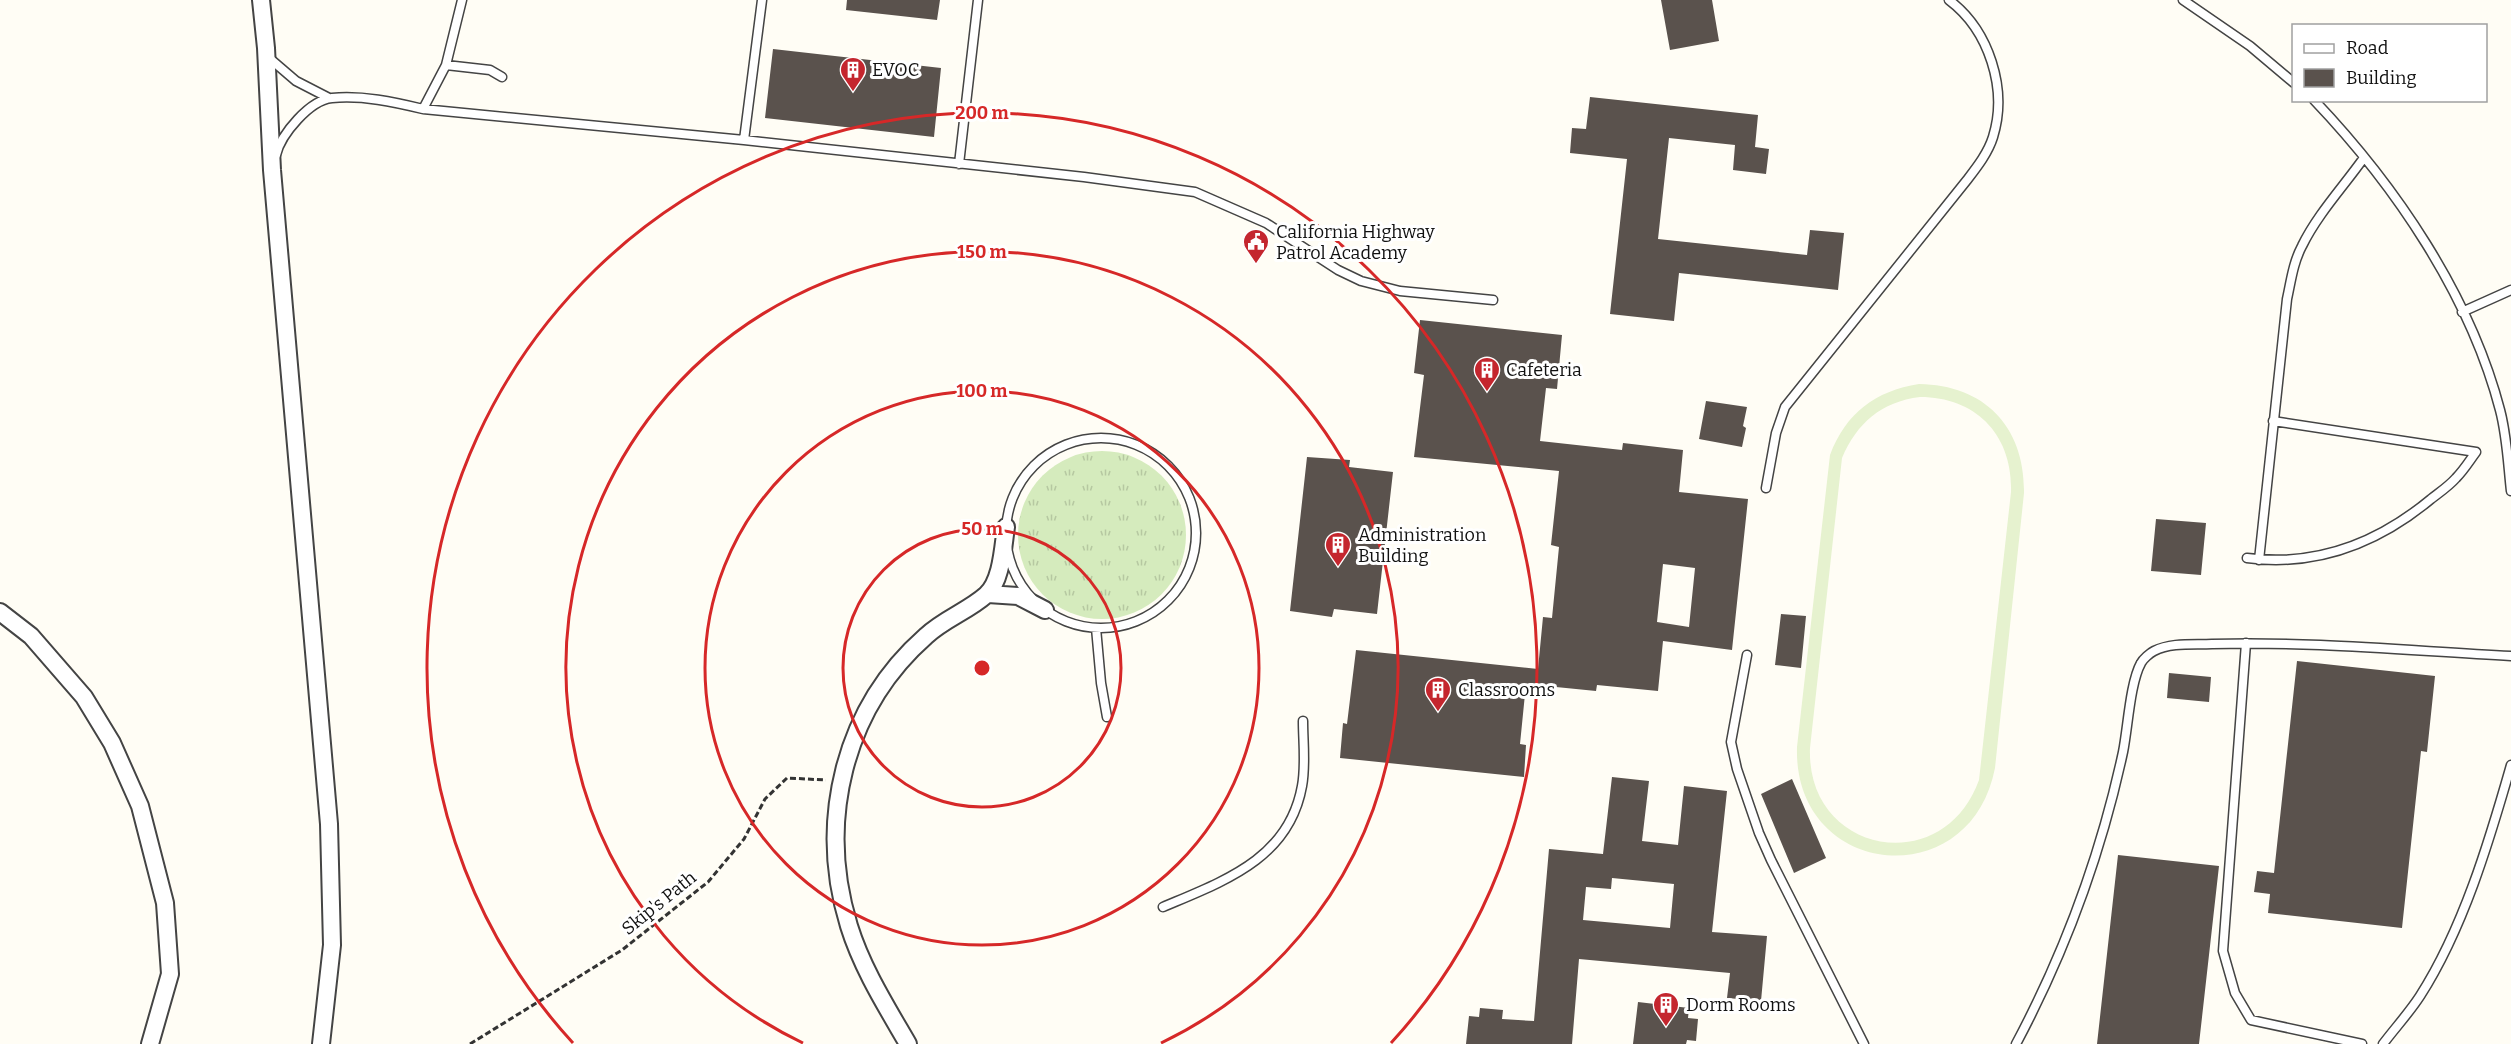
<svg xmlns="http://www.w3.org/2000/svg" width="2511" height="1044" font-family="Bitter,serif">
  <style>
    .grass { fill: url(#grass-tufts) }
    .pitch { fill: #e6f2cf; fill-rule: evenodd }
    .building { fill: #5a524d; fill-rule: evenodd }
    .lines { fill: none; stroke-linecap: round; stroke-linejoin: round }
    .lane-casing { stroke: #444; stroke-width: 11 }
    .street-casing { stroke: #444; stroke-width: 20 }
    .path { stroke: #333; stroke-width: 3; stroke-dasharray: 6 3; stroke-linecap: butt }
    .lane { stroke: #fff; stroke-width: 8 }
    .street { stroke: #fff; stroke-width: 16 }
    .ring { fill: none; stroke: #d62828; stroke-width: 3 }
    .labels { text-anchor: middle; stroke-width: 6; stroke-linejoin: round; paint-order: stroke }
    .poi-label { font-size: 18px; fill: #111; stroke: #fff; text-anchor: start }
    .street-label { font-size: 18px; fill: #111; stroke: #fff }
    .centre { fill: #d62828; stroke: #fff; stroke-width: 3 }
    .ring-label { font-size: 18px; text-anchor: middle; font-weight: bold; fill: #d62828; stroke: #fff; stroke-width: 6; stroke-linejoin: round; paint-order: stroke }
  </style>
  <defs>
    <pattern id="grass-tufts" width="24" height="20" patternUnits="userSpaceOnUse" patternTransform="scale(1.5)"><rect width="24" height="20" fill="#d5ebbd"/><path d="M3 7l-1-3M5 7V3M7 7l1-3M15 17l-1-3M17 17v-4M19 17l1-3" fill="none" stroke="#b6c8a1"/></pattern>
  </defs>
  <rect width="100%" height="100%" fill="#fffdf5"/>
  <path class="grass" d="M1018 535a84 84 0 1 1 168 0a84 84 0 1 1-168 0Z"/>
  <path class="pitch" d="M1919 384C1985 385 2025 427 2024 493L1995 768C1970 897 1793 878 1797 747L1830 455C1846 413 1875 391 1919 384ZM1920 397C1976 397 2013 435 2011 492L1979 780C1943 880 1806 854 1810 748L1842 458C1857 423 1881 402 1920 397Z"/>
  <path class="building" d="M847 0H940L937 20 846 10Z
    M1661 0H1712L1719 41 1670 50Z
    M773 49 941 68 934 137 765 118Z
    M1590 97 1758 115 1755 147 1769 149 1766 174 1733 170 1735 145 1669 138 1658 239 1807 255 1810 230 1844 233 1838 290 1679 273 1674 321 1610 314 1627 159 1570 153 1572 128 1586 129Z
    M1420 320 1562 335 1557 389 1546 388 1540 441 1622 450 1623 443 1683 450 1679 492 1748 499 1732 650 1663 641 1658 691 1597 685 1596 691 1526 684 1520 744 1526 745 1524 777 1340 758 1343 723 1347 724 1356 650 1538 669 1543 617 1552 618 1559 547 1551 545 1559 471 1414 457 1424 375 1414 373ZM1663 564 1695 568 1689 627 1657 622Z
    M1706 401 1747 407 1743 426 1746 428 1742 447 1699 439Z
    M1307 457 1350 460 1349 467 1393 472 1377 614 1334 609 1332 617 1290 611Z
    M2156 519 2206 523 2201 575 2151 571Z
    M1781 614 1806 616 1801 668 1775 665Z
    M2297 661 2435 676 2427 752 2421 751 2402 928 2268 913 2270 894 2254 892 2257 871 2274 873Z
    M2169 673 2211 677 2209 702 2167 698Z
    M1612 777 1649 781 1642 841 1678 845 1684 786 1727 791 1712 932 1767 936 1761 1001 1727 998 1730 973 1579 959 1572 1044H1466L1469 1016 1479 1017 1480 1008 1503 1010 1502 1019 1534 1021 1549 849 1603 854ZM1612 878 1674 884 1670 928 1583 920 1586 887 1611 889Z
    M1792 779 1826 858 1794 873 1761 794Z
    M2118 855 2219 866 2199 1044H2097Z
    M1638 1002 1689 1008 1688 1018 1698 1019 1696 1041 1687 1040 1686 1044H1633Z"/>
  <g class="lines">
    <defs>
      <path id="lane" d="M2183 0 2250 46 2294 83
        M268 57 296 81 329 98
        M446 65 462 0
        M2314 100C2395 185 2470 295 2500 410 2507 436 2508 464 2511 491
        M423 109 446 65 490 70 502 77
        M744 140 762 0
        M276 155C281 134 310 100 332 98 362 95 394 102 423 109L744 140 1084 177 1195 192 1266 223 1338 270 1361 281 1400 291 1493 300
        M959 164 978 0
        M2462 312 2511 290
        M1006 533a95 95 0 1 1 190 0a95 95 0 1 1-190 0Z
        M1766 488 1776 433 1785 407 1967 180C1977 167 1988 153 1993 137 2008 89 1989 30 1949 0
        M2247 558C2317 567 2378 543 2431 499 2440 492 2449 486 2456 478 2464 470 2470 460 2476 452L2273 421
        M2259 560 2287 299C2291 281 2293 263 2302 246 2317 215 2343 187 2363 159
        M1096 628 1101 683 1107 717
        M2246 643 2223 951 2235 993 2251 1020 2362 1044
        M1747 655 1731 742 1737 769 1759 833 1771 860 1864 1044
        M1163 907C1224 881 1289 859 1302 786 1306 765 1303 742 1303 721
        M2016 1044C2065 952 2101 854 2123 752 2128 727 2130 683 2141 663 2143 659 2150 653 2154 651 2172 642 2194 645 2212 644 2311 641 2412 651 2511 656
        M2383 1044C2395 1028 2409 1013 2420 996 2463 929 2489 842 2511 765"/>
      <path id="street" d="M261 0 266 48 272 170 329 824 332 945 321 1044
        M988 594 1018 596 1045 610
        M0 612 31 636 84 697 112 743 140 806 165 903 170 974 150 1044
        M908 1044C886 1006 862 968 849 926 817 822 843 709 926 636 944 619 968 611 986 595 1002 581 1003 546 1006 527"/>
    </defs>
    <use href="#lane" class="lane-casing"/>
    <use href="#street" class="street-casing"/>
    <path class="path" d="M470 1044 622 950 708 882 744 839 765 799 787 778 826 780"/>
    <use href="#lane" class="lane"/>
    <use href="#street" class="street"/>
  </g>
  <g class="ring">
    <circle cx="982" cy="668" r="139"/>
    <circle cx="982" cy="668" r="277"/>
    <path d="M803 1043A416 416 0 1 1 1161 1043"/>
    <path d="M573 1043A555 555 0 1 1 1391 1043"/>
  </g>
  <defs>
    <symbol id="building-pin" viewBox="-11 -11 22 30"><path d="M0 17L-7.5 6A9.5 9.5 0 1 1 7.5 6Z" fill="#c4262e" stroke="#fff"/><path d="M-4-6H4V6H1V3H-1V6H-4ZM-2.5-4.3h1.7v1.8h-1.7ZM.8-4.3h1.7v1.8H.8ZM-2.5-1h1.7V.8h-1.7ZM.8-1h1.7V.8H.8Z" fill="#fff"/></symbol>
    <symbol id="civic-pin" viewBox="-11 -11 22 30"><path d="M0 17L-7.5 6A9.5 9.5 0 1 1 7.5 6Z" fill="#c4262e" stroke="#fff"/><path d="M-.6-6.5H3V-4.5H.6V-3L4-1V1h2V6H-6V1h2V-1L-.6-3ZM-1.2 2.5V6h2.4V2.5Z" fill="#fff"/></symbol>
  </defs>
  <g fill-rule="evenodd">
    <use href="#building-pin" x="838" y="55" width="30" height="40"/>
    <use href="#civic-pin" x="1241" y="227" width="30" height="40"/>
    <use href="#building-pin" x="1472" y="355" width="30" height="40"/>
    <use href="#building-pin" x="1323" y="530" width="30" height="40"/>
    <use href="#building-pin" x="1423" y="675" width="30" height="40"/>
    <use href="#building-pin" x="1651" y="990" width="30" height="40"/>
  </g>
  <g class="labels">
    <g class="poi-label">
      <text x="872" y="76">EVOC</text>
      <text x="1276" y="238">California Highway<tspan x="1276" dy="21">Patrol Academy</tspan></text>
      <text x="1506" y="376">Cafeteria</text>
      <text x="1358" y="541">Administration<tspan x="1358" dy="21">Building</tspan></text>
      <text x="1458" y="696">Classrooms</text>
      <text x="1686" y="1011">Dorm Rooms</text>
    </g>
    <g class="street-label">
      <text transform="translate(659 903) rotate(-39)" y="6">Skip's Path</text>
    </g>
  </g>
  <circle cx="982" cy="668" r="9" class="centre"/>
  <g class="ring-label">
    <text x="982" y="119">200 m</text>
    <text x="982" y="258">150 m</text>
    <text x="982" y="397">100 m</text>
    <text x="982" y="535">50 m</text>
  </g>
  <rect x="2292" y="24" width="195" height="78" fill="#ffffff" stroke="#a0a0a0" stroke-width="1.5"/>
  <rect x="2304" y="44" width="30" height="9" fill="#ffffff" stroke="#a0a0a0" stroke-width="1.5"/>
  <text x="2346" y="54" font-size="18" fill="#111111">Road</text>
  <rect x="2304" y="69" width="30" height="18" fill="#5a524d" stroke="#a0a0a0" stroke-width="1.5"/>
  <text x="2346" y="84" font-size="18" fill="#111111">Building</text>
</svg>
